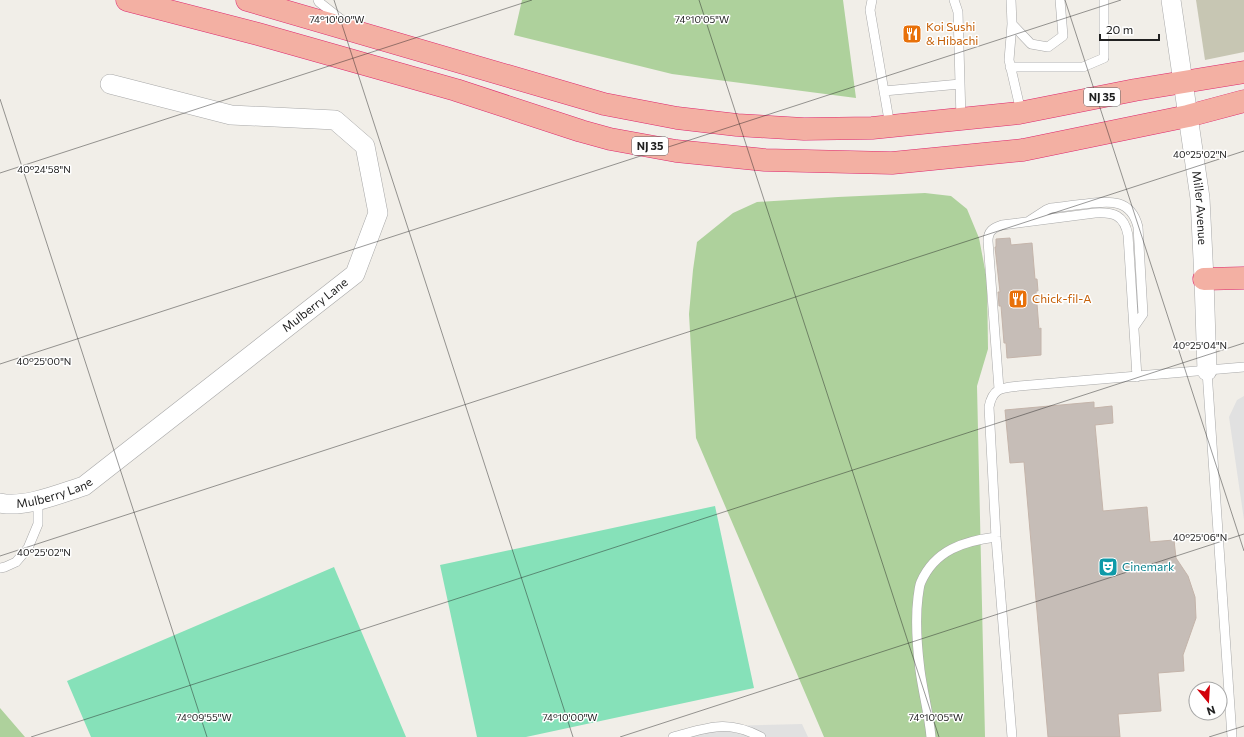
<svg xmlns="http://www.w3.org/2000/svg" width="1244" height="737" font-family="Commissioner,sans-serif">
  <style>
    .construction { fill: #c7c6b3 }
    .forest { fill: #aed19c }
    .pitch { fill: #86e1b9 }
    .parking { fill: #e1e1e1 }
    .building { fill: #c6bdb7; stroke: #c4b4aa }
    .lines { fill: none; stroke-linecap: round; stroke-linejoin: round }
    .service-casing { stroke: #a8a8a8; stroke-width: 10 }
    .minor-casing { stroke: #a8a8a8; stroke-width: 20 }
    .trunk-casing { stroke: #de276e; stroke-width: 23 }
    .service { stroke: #fff; stroke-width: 9 }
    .minor { stroke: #fff; stroke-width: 19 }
    .trunk { stroke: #f3b0a3; stroke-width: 22 }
    .ticks { fill: none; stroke: #212121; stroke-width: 1; stroke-opacity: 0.45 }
    .labels { text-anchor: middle; stroke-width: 3; stroke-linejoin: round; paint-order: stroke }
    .shield { fill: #fff; stroke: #646464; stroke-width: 1 }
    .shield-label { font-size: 11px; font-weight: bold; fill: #212121 }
    .food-label { font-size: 12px; fill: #c56008; stroke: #fff; text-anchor: start }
    .street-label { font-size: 12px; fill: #212121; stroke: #fff }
    .culture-label { font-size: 12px; fill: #0d838f; stroke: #fff; text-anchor: start }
    .ticks-label { font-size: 10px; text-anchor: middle; fill: #212121; stroke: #fff; stroke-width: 3; stroke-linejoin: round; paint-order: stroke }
  </style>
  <rect width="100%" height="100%" fill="#f1eee8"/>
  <path class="construction" d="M1196 0H1244V52L1205 60Z"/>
  <path class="forest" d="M522 0H843L856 98 672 74 514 35Z
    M925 193 951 196 967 209 979 238 987 280 988 349 977 386 985 737H824L696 438 689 314 693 270 697 242 733 213 757 202 838 197Z
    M0 708 25 737H0Z"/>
  <path class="pitch" d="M715 506 754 688 526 737H477L440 565Z
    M334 567 406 737H91L67 681Z"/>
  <path class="parking" d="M1244 396V520L1229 417 1237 400Z
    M802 724 808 737H680L725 726Z"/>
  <path class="building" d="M1010 238 1011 245 1032 243 1035 279H1037L1038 291H1036L1039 329 1041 328V355L1007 358 1006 343H1004L1001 306H999L998 292H1000L995 247H996V239Z
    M1094 402V408L1112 406 1113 423 1095 425 1103 511 1147 507 1150 542 1174 540 1176 558 1188 576 1195 597 1196 618 1183 655 1184 671 1158 673 1161 711 1118 714 1120 737H1048L1024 462 1010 463 1005 410Z"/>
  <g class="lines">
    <defs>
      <path id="service" d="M318 0 319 2 343 21
        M872 0 870 10 890 126
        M954 0 958 12 961 119
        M1011 0 1012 24 1009 60 1021 112
        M1012 24 1031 44 1048 47 1063 36 1060 0
        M1010 67H1083L1104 58V0
        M884 91 960 84
        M1029 221 1046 210 1051 208C1062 207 1074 205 1085 204 1109 201 1131 198 1138 227L1143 314 1134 327
        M1207 371 1232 737
        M999 389 988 241C988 231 993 228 1002 225L1095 213C1114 212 1124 215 1128 235L1137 377
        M0 568 5 567 16 562 28 548 38 524V501
        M673 737C708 728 726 719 761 737
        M931 737C929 714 923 693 920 670 917 646 915 621 918 597 919 592 919 586 921 582 935 550 964 541 996 537
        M1012 737 996 537 989 407C993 387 1002 388 1019 386L1244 367"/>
      <g id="minor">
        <path id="s1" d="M1171 0 1200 198 1204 279 1207 371"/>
        <path id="s2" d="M0 503C26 508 59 494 84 486L355 274 378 213 365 146 335 120 231 115 110 84"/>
      </g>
      <path id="trunk" d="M127 0 258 34 456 90 581 131 610 139 676 151 765 160 892 163 1023 150 1188 116 1244 101
        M247 0 604 104 677 118 737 125 804 129 872 128 1019 113 1135 90 1244 72
        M1204 279 1244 278"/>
    </defs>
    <use href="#service" class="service-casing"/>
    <use href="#minor" class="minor-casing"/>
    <use href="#trunk" class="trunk-casing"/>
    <use href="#service" class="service"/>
    <use href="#minor" class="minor"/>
    <use href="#trunk" class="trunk"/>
  </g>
  <path class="ticks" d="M334 0 573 737M699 0 939 737M1065 0 1244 551M0 99 207 737M0 173 532 0M0 364 1121 0M0 556 1244 151M31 737 1244 343M620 737 1244 534M1209 737 1244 726"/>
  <defs>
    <symbol id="restaurant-square" viewBox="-11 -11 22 22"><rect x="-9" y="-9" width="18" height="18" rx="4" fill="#e8710a" stroke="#fff"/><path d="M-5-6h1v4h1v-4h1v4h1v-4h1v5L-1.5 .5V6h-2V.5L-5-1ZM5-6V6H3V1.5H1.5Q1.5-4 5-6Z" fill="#fff"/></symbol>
    <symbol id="theatre-square" viewBox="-11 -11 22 22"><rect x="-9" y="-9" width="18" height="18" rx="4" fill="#0f9aa8" stroke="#fff"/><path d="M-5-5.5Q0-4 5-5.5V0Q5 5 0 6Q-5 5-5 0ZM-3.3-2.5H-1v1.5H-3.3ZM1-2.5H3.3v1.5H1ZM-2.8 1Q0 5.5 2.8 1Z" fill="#fff"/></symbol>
  </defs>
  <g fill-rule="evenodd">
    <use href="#restaurant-square" x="901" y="23" width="22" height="22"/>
    <use href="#restaurant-square" x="1007" y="288" width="22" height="22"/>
    <use href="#theatre-square" x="1097" y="556" width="22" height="22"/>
  </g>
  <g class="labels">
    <g class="shield">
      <rect x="1084" y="88" width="36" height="18" rx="3"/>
      <rect x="632" y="137" width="36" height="18" rx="3"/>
    </g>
    <g class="shield-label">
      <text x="1102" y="101">NJ 35</text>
      <text x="650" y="150">NJ 35</text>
    </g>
    <g class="food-label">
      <text x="926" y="31">Koi Sushi<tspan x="926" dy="14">&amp; Hibachi</tspan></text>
      <text x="1032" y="303">Chick-fil-A</text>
    </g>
    <g class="street-label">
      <text dy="4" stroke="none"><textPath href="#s1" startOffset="210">Miller Avenue</textPath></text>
      <text dy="4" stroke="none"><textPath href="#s2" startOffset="380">Mulberry Lane</textPath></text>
      <text dy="4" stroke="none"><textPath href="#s2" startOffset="56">Mulberry Lane</textPath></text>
    </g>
    <g class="culture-label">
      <text x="1122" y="571">Cinemark</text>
    </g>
  </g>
  <g class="ticks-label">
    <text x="337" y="23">74°10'00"W</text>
    <text x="702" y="23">74°10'05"W</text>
    <text x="1200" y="158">40°25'02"N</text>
    <text x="44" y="173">40°24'58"N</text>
    <text x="1200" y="349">40°25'04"N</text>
    <text x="44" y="365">40°25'00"N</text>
    <text x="1200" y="541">40°25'06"N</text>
    <text x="44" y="556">40°25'02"N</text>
    <text x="204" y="721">74°09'55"W</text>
    <text x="570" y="721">74°10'00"W</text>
    <text x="936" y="721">74°10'05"W</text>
  </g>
  <g transform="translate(1208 701) rotate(162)"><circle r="19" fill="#ffffff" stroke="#a6a6a6"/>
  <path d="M0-3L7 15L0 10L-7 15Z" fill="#d2000a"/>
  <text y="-6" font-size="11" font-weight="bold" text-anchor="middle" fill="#212121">N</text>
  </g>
  <path d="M1100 34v6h59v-6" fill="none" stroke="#212121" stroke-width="2"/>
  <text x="1106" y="34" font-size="12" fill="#212121" stroke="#ffffff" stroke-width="3" paint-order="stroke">20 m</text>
</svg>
